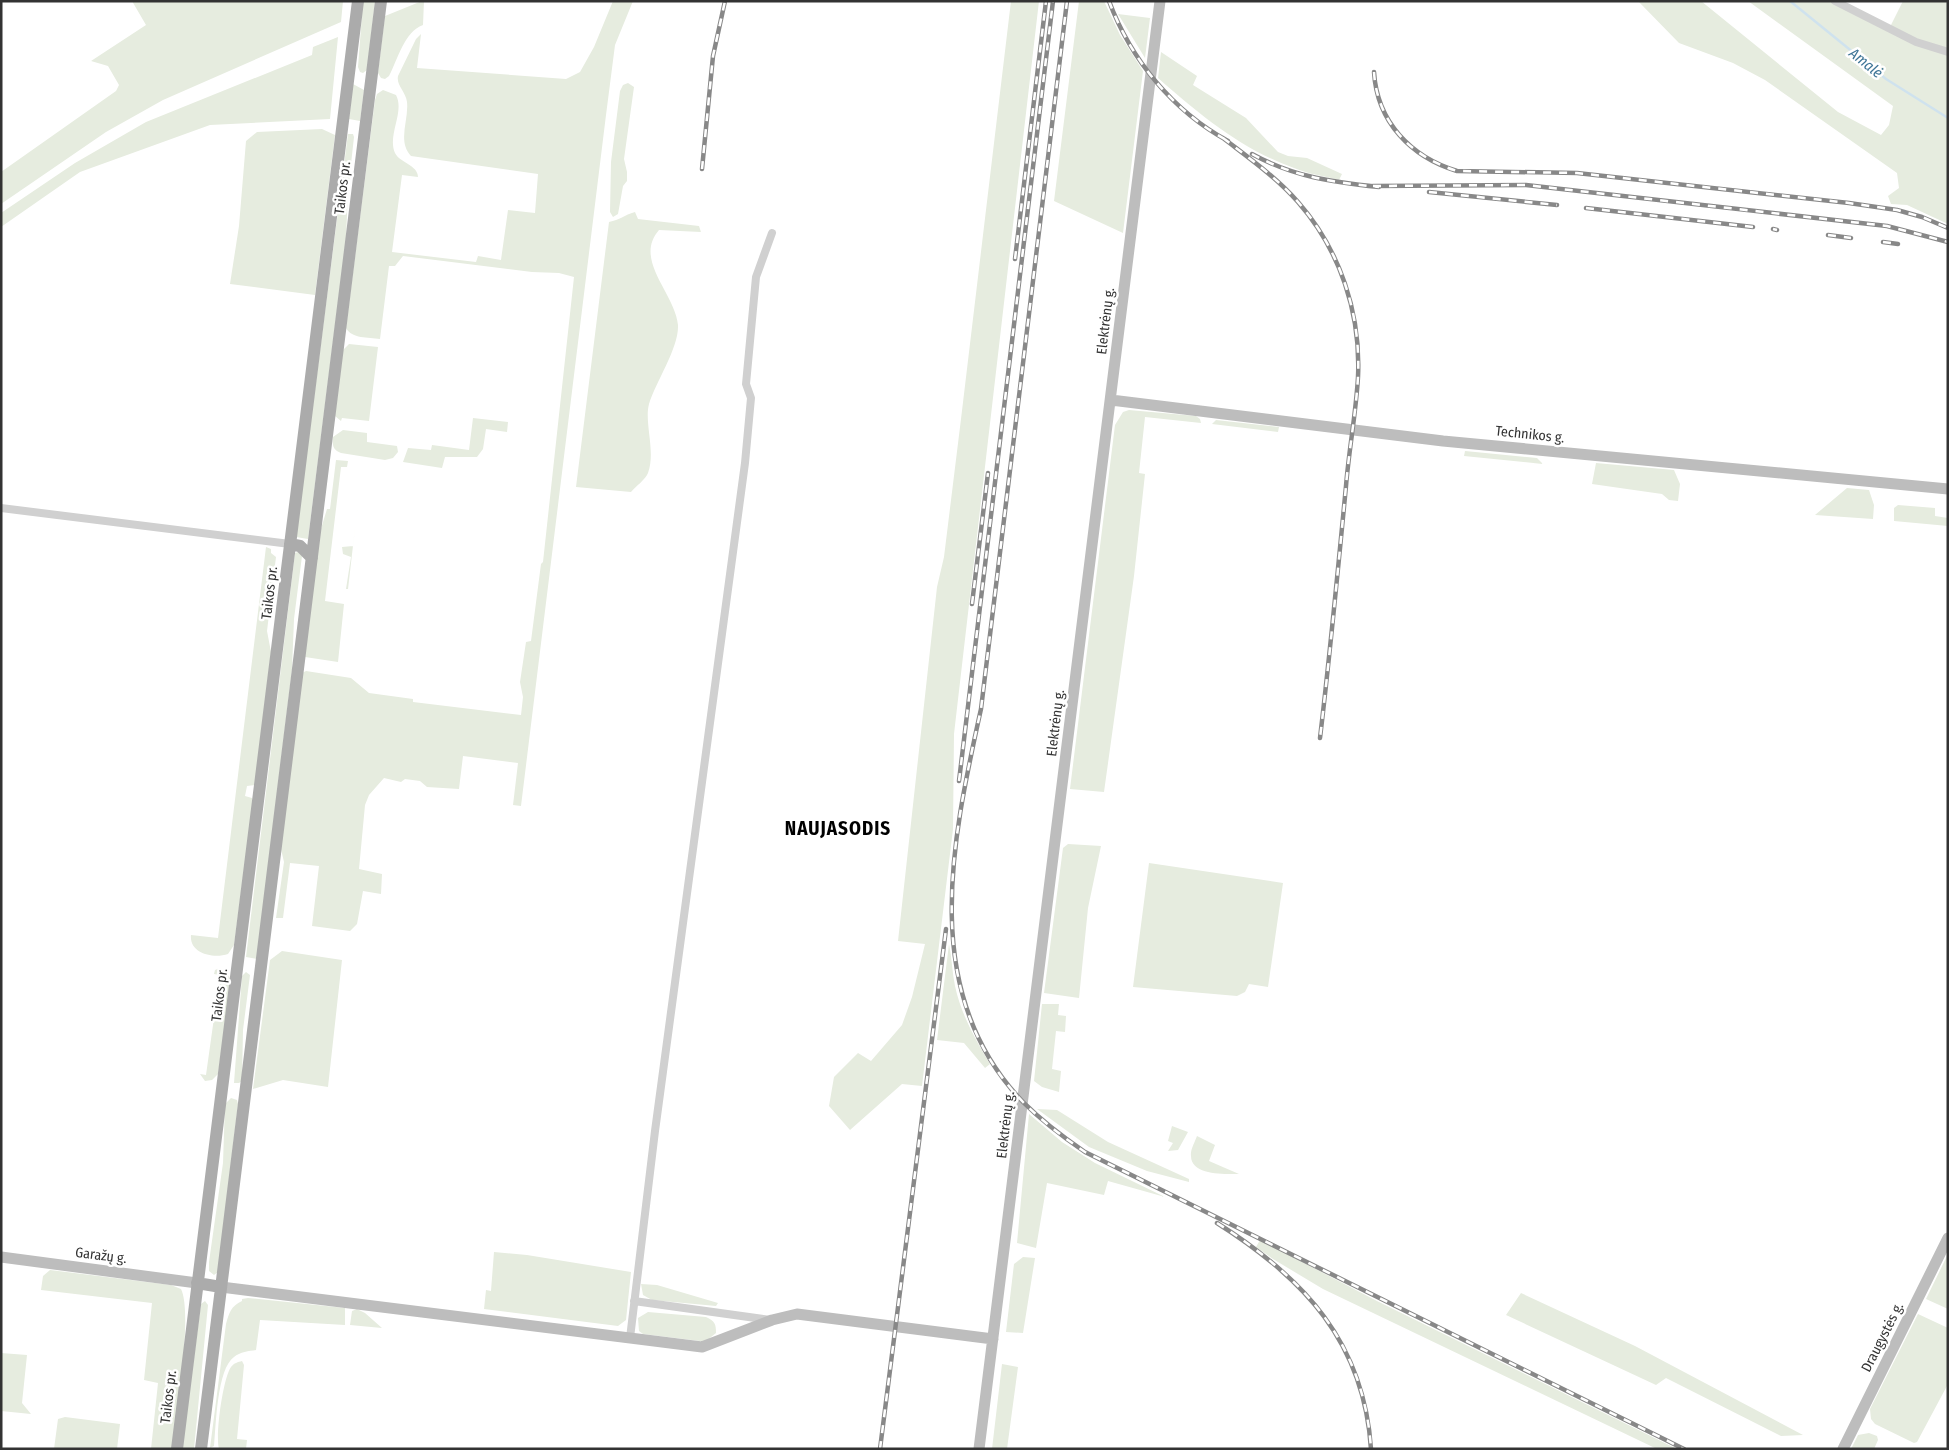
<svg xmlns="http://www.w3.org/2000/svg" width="1949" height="1450" font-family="'Fira Sans Condensed',sans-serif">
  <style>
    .green { fill: #e6ecdf }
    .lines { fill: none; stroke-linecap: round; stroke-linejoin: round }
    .stream { stroke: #cfe2ee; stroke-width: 2.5 }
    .street { stroke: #d0d0d0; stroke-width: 8 }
    .secondary { stroke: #bdbdbd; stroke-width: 11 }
    .primary { stroke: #ababab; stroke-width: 12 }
    .rail-casing { stroke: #888; stroke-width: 4.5 }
    .rail { stroke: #fff; stroke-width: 2.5; stroke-dasharray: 8; stroke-linecap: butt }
    .labels { text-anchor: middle; stroke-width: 5; stroke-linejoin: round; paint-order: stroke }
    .street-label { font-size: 14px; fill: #333; stroke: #fff }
    .water-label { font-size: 15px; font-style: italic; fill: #3f7597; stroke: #fff }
    .district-label { font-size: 19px; font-weight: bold; letter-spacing: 1px; fill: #000; stroke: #fff }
  </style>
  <rect width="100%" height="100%" fill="#fff"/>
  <path class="green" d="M132 1H343L341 22 163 100 106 132 1 204V172L116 91 119 85 108 66 91 61 146 25Z
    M363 1H375L367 70 363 73 360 72 358 67Z
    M422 1H424L423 25C404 32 398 59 389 76L385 79 381 78 378 73 385 16Z
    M613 1H633L615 45 606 115 521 806 513 805 518 763 463 756 459 789 427 787 420 781 405 779 401 782 384 778 369 795 365 805 359 869 382 874 381 894 363 891 357 924 350 931 312 926 319 866 290 863 283 918H276L284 862 281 849 302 673 306 671 351 678 369 693 413 699V702L521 715 523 697 520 682 526 642 531 641 541 564 543 562 574 277 559 273 532 272 403 256 395 266H389L380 339C368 337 352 339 346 328L375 100 377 94 383 90 396 95C405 112 387 135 395 153 400 163 418 165 418 177L402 175 392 252 476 262 478 256 501 260 508 210 535 213 538 174 411 156C397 141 409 120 407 102 406 92 396 85 398 76L416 39 421 34 417 68 566 79 580 72 594 47Z
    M1011 1H1039L954 734 953 829 922 1086 902 1084 850 1130 829 1106 834 1077 858 1053 871 1061 902 1025 912 997 925 944 898 941 937 587 944 557 961 419Z
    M1079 1H1104L1120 35 1143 71 1123 233 1054 201Z
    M1638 1H1701L1838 112 1881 135 1889 125 1893 106 1748 1H1838L1889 29 1903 1H1948V224L1907 205 1891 204 1888 196 1899 188 1897 173 1765 80 1733 63 1679 43Z
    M1118 14 1150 18 1145 58Z
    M338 37 330 119 210 125 80 172 1 227V213L75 163 146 122 312 55 313 47Z
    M1161 52 1197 76 1193 85 1246 118 1278 152 1288 156 1307 158 1342 174 1339 180C1324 176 1308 174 1294 168 1241 149 1200 115 1158 78Z
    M628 83 634 87 624 159 627 172V181L623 186 618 214 613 217 610 212 611 162 620 91 623 85Z
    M353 84 364 90 360 121 349 119Z
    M322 129 335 135 315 295 230 284 239 226 246 141 257 132Z
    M348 134H353L354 137 348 191 346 239 308 539 296 537Z
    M635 212 638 219 699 226 701 232 659 230C633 260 675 293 678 325 679 348 656 381 649 404 644 423 656 451 648 473 646 479 635 487 631 492L576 487 609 222C620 220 624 215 635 212Z
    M349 344 378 347 369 421 342 418 341 421 335 416 343 350Z
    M1129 410 1196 416 1200 419 1201 423 1145 417 1139 473 1145 474 1134 576 1104 792 1070 789 1115 425 1123 412Z
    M473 418 508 422 507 432 486 429 483 449 477 457H445L442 468 403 462 408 448 431 450 432 445 469 450Z
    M1216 420 1279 427 1278 432 1212 424Z
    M343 430 367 433V442L397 446 398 452 393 458 385 460 341 453C333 450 332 445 333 437Z
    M1465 451 1537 458 1543 464 1464 456Z
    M336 460 348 461 347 467H341L325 601 344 604 338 662 305 657 320 532 327 509H330Z
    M1596 463 1674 470 1680 484 1678 501 1669 500 1662 494 1592 484Z
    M360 485 348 589H346L351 557 343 554 342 547 353 546Z
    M1847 488 1869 490 1874 505 1873 519 1815 515Z
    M1898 505 1935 508V516L1948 518V526L1894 521V508Z
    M266 547 271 549V553L276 557 267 631 271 652 255 785 247 786 245 796 252 798 253 802 234 945 228 954C214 959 189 954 191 935L218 938Z
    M298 552 302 556 294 619 292 669 257 959 246 957 295 553Z
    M1068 844 1101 846 1088 908 1079 998 1044 993 1063 848Z
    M1149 863 1283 883 1268 987 1249 984 1245 992 1237 996 1133 987Z
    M949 944C952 958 952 972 955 986 961 1014 975 1039 990 1064L985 1068 964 1043 937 1040Z
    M282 951 342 960 328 1087 283 1080 253 1089 270 960Z
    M220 968 229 976 231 983 218 1074 212 1080 205 1081 200 1074 206 1075 220 975 214 974 215 970Z
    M246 972 250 975 243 1030 242 1081 239 1083H234L242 976Z
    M1042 1004H1059L1058 1015 1066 1016 1065 1032 1056 1031 1052 1069 1061 1071 1059 1092 1042 1087 1034 1081Z
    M231 1098 237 1100 238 1104 218 1272 214 1275 209 1271V1262L223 1163 225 1104Z
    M1037 1109 1057 1110 1108 1142 1189 1179V1182L1147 1171 1089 1147Z
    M1029 1114 1062 1142 1095 1163 1165 1197 1108 1181 1104 1195 1047 1183 1036 1248 1017 1243Z
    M1172 1126 1188 1132 1178 1150 1168 1151 1173 1143 1168 1141Z
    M1197 1136 1215 1145 1209 1161 1239 1174C1226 1174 1191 1176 1191 1156 1190 1150 1195 1142 1197 1136Z
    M1260 1240 1377 1301 1677 1449H1657L1323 1289 1273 1259 1256 1247Z
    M494 1252 527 1255 631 1272 626 1320 618 1326 484 1309 486 1290 491 1291Z
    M1948 1254V1309L1926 1299Z
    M1023 1257 1035 1258 1023 1333 1006 1332 1014 1264Z
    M50 1270 171 1285 181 1289C193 1313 176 1417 173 1449H151L158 1383 144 1380 152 1303 41 1290 43 1276Z
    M641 1284 657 1285 718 1303 716 1306 652 1300 643 1295Z
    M1521 1293 1635 1346 1803 1435 1781 1436 1666 1378 1656 1385 1506 1315Z
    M248 1298 345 1308V1325L260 1320 256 1350C249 1351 240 1352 234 1357 217 1369 216 1425 214 1446L210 1448 226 1324C229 1313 231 1306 242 1301V1299Z
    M205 1301 208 1305 194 1449H182L201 1304Z
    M357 1309 365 1313 382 1328 350 1325 352 1311Z
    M648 1312 706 1317C715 1321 716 1324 716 1333L706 1341H700L643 1334 639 1331 638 1318Z
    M1918 1314 1948 1328V1384L1917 1442 1914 1443 1875 1424 1871 1419 1870 1409Z
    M1 1353 27 1355 22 1403 31 1414 1 1411Z
    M242 1361 244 1365 237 1439 247 1440 246 1449H219C215 1436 223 1378 231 1367 234 1363 238 1362 242 1361Z
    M1002 1364 1018 1367 1007 1449H992Z
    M65 1417 120 1424 117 1449H54L58 1419Z
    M1869 1433 1877 1436 1878 1440 1874 1449H1851L1858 1435Z"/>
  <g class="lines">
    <path class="stream" d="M1790 1 1886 79 1948 118"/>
    <path class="street" d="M1835 1 1916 42 1948 52
      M1 508 290 544
      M634 1301 770 1320
      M630 1338 655 1131 745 463 751 398 746 384 756 277 772 233"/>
    <path class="secondary" d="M1111 400 1443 441 1948 489
      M1 1257 197 1283
      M221 1287 702 1347 772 1320 797 1314 993 1339
      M979 1449 1160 1
      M1843 1449 1948 1238"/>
    <path class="primary" d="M290 544 300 546 312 558
      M197 1283 221 1287
      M177 1449 358 1
      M201 1449 381 1"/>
    <defs>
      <path id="rail" d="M1067 1 981 709C952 841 918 993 1023 1102 1042 1121 1063 1137 1085 1152L1684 1449
        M1109 1C1131 60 1173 111 1228 141
        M1374 72C1377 122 1411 157 1457 171L1577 173 1849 203 1897 210 1922 217 1948 228
        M1223 138C1249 158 1276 177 1298 202 1340 250 1361 313 1358 377 1356 413 1349 449 1346 486 1338 570 1330 654 1320 738
        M1252 154C1294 177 1332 182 1379 187
        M702 169 713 56 725 1
        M1373 186 1526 185 1887 226 1948 242
        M1429 192 1557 205
        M1586 208 1753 227
        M1773 229 1777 230
        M1828 235 1851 238
        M1883 242 1898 244
        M1015 259 1046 1
        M972 604 988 473
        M959 781 1053 1
        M1217 1223C1304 1278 1364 1342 1371 1449
        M880 1449 946 929"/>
    </defs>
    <use href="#rail" class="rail-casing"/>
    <use href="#rail" class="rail"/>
  </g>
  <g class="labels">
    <g class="street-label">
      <text transform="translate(342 188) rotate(-83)" y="5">Taikos pr.</text>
      <text transform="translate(1105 321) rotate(-83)" y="5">Elektrėnų g.</text>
      <text transform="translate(1530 434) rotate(6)" y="5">Technikos g.</text>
      <text transform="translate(269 593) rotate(-83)" y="5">Taikos pr.</text>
      <text transform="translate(1055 723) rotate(-83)" y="5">Elektrėnų g.</text>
      <text transform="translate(219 995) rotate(-83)" y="5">Taikos pr.</text>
      <text transform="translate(1005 1125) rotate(-83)" y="5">Elektrėnų g.</text>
      <text transform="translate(101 1255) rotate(7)" y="5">Garažų g.</text>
      <text transform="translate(1882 1337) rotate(-63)" y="5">Draugystės g.</text>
      <text transform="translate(168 1397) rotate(-83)" y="5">Taikos pr.</text>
    </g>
    <g class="water-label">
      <text transform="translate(1866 63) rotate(39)" y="5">Amalė</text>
    </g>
    <g class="district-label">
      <text x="838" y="835">NAUJASODIS</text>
    </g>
  </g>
  <rect width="1949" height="1450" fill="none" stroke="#333333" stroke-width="5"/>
</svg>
